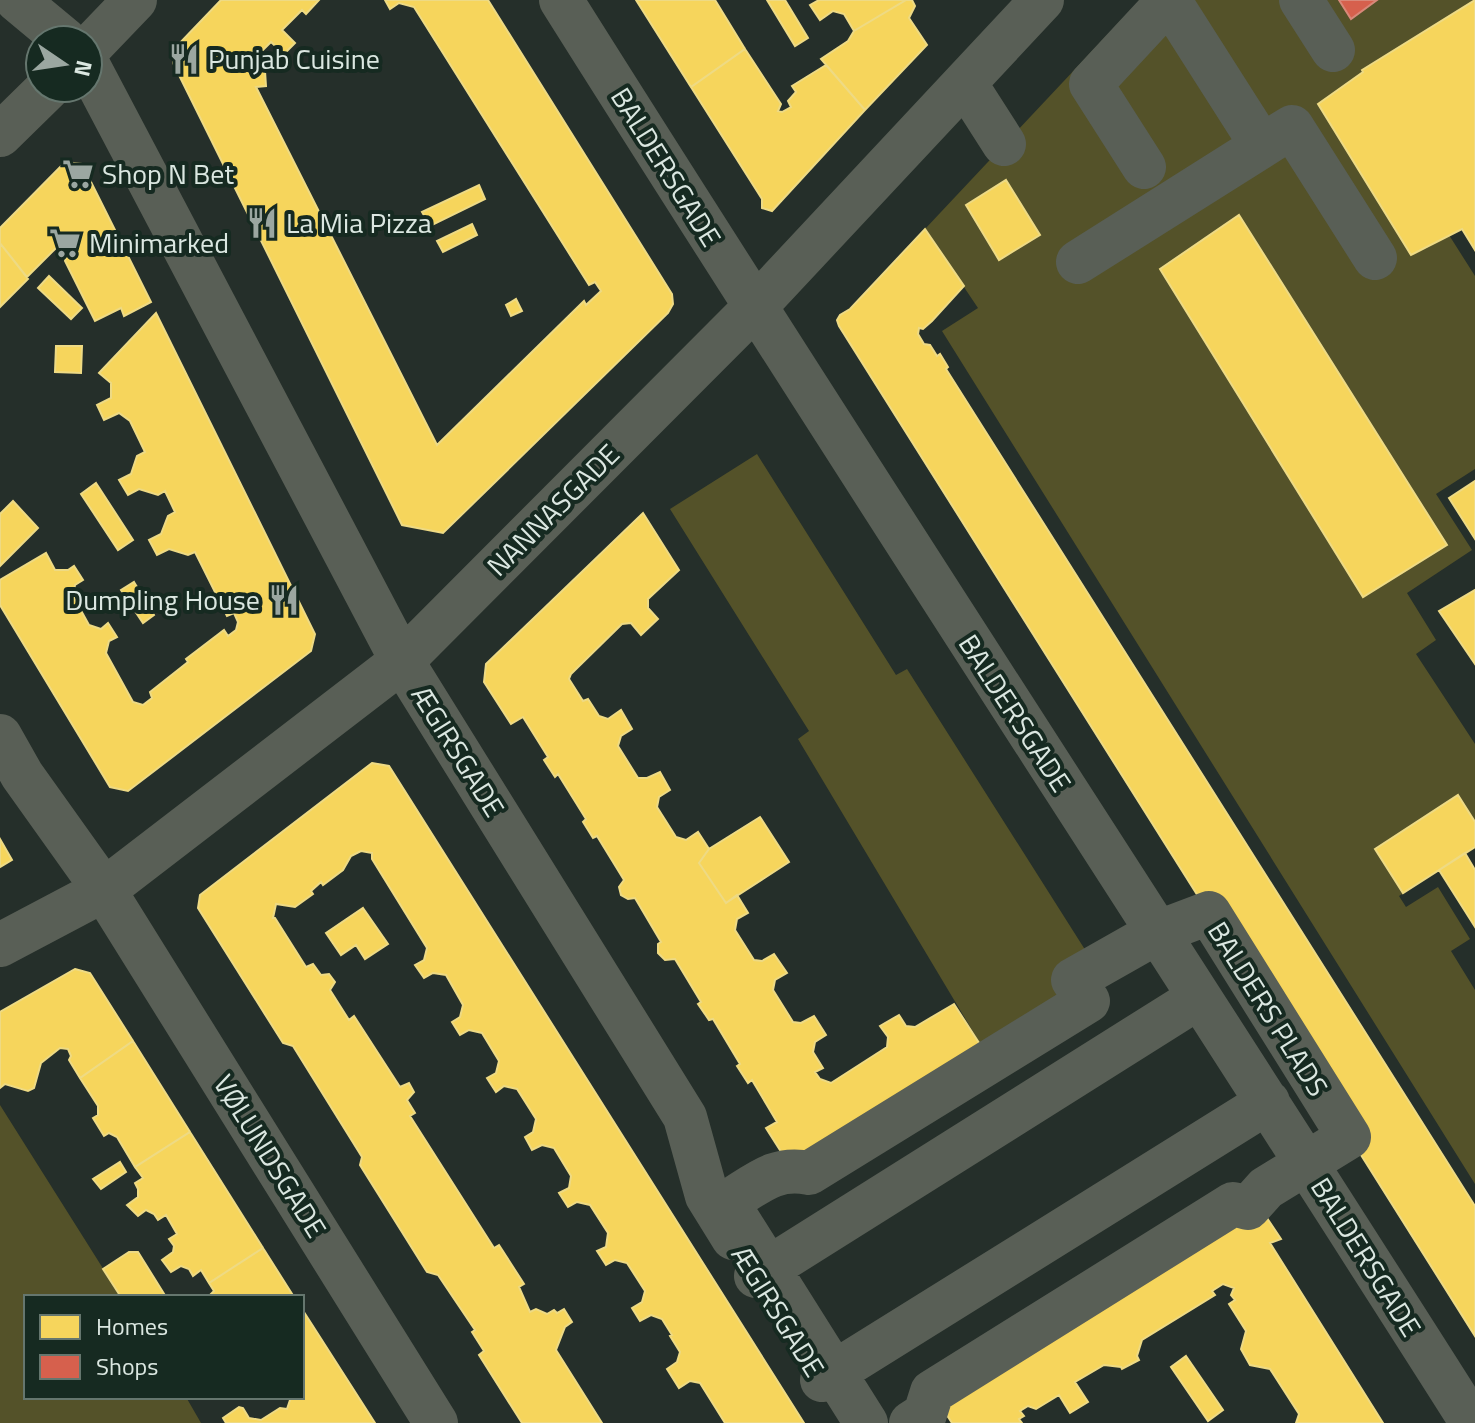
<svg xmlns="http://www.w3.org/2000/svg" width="1475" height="1423" font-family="'Titillium Web',sans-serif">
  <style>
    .green { fill: #545229 }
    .homes { fill: #f6d55c; stroke: #eeda84; stroke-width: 2 }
    .shops { fill: #d6604d; stroke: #d88879; stroke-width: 2 }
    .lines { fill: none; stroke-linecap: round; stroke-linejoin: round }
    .minor { stroke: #595f56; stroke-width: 44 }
    .labels { text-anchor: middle; stroke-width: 8; stroke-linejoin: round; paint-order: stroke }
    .poi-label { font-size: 28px; fill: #dbe7e1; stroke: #162a21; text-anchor: start }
    .street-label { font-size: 28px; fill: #dbe7e1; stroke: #162a21 }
  </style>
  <rect width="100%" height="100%" fill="#252f2a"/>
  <path class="green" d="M1140 0H1475V216L1422 251 1449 235 1475 276V469L1436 494 1472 550 1407 593 1436 640 1416 654 1475 744V847L1399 896 1406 907 1438 887 1470 939 1451 951 1475 990V1184L942 331 978 308 925 229Z
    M757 454 896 675 907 669 1096 967 990 1060 798 739 809 731 670 509Z
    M0 1105 121 1297H26V1397H186L201 1423H0Z"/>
  <path class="homes" d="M221 0H319L306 14 302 10 282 30 295 43 284 54 271 42 263 50 255 49 248 56 249 72 265 71 266 86 256 87 437 445 584 301 586 305 601 291 595 282 589 285 414 7 399 3 390 9 385 0H488L672 294 673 304 668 313 443 533 402 525 173 63 176 47Z
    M636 0H715L745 49 691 87Z
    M767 0H785L808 38 795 46Z
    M819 0H906L854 31 844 14 833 11 820 20 810 5Z
    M906 0H912L915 6 909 18 927 45 865 110 821 59 848 41 854 31Z
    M1475 0V250L1462 229 1411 255 1318 104 1363 72 1362 70Z
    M745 49 781 104 778 111 782 112 791 107 788 101 796 92 792 86 826 65 865 110 772 211 762 208V199L691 87Z
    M65 162 82 164 151 302 124 316 121 308 95 321 65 261 68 250 57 247 27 277 0 243V228Z
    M1006 180 1040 235 999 260 966 205Z
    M479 185 485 199 430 226 422 212Z
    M1239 215 1447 545 1363 597 1160 269Z
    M472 224 477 235 443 252 437 241Z
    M925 229 964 286 932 321 923 329 919 328 918 334 924 344 930 345 937 356 940 354 948 367 946 369 1475 1206V1336L839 326 837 320 840 315 850 309Z
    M0 243 28 279 0 307Z
    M49 276 82 308 71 319 38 288Z
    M516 299 522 311 511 316 506 305Z
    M156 313 315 634 311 651 128 791 110 787 0 605V580L46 553 55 570H68L74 566 83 580 75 585 73 596 89 625 101 629 108 623 117 637 109 641 106 653 133 702 143 705 152 698 150 692 188 662 186 659 224 630 228 636 236 630 238 622 234 613 227 616 195 552 188 555 169 549 157 555 149 540 161 534 168 516 175 512 165 491 158 495 139 489 128 495 119 480 131 474 137 456 145 452 130 421 119 413 104 420 97 405 111 398V383L99 373Z
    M56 346H82L81 373 55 372Z
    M1475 481V539L1449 498Z
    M96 483 133 540 118 550 81 494Z
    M13 501 38 528 0 566V514Z
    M643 513 679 570 648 599V608L658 619 641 635 631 623 622 624 571 674 569 679 583 701 588 699 599 716 608 719 621 710 632 729 621 736 618 746 638 778H647L660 772 670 790 659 797 657 807 676 837 686 840 698 832 709 849 699 863 726 903 737 895 748 913 737 919 735 930 754 960 762 961 774 954 787 973 775 980 773 990 793 1022 801 1023 814 1016 826 1035 815 1042 813 1052 823 1068 815 1072 820 1079 831 1083 887 1047 888 1037 880 1026 899 1015 906 1026 915 1027 954 1004 990 1060 792 1169 766 1128 777 1122 752 1080 748 1083 737 1066 740 1064 713 1019 709 1020 698 1004 701 1002 675 959 665 960 658 953V944L661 942 635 898 628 899 621 895 619 887 624 880 597 836 593 838 583 822 586 819 558 774 555 777 544 760 548 757 523 717 511 724 484 682 486 664Z
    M134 582 154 615 143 623 121 590Z
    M1475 590V664L1439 611Z
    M372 763 389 766 804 1423H725L700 1383 690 1381 679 1388 667 1369 677 1362 680 1352 670 1336 672 1335 662 1319 651 1315 640 1321 632 1308 642 1302 645 1291 627 1263 615 1260 606 1265 597 1251 606 1247 608 1233 590 1205 577 1202 568 1207 559 1193 569 1188 571 1176 554 1148 542 1145 532 1150 525 1137 533 1132 536 1119 517 1089 504 1086 496 1092 487 1078 496 1073 499 1061 482 1033 469 1030 460 1035 452 1022 460 1017 463 1005 446 975 433 973 424 978 415 965 424 960 427 948 372 859V853L361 851 351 856 343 870 323 885 321 882 311 891 313 894 295 907 276 904 273 918H275L306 967 313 964 321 975 329 974 335 982 330 990 349 1020 354 1016 400 1087 409 1083 414 1092 407 1100 415 1113 410 1116 494 1248 499 1245 524 1284 519 1287 530 1312 536 1309 547 1314 554 1310 557 1313 564 1309 572 1322 565 1327 556 1350 602 1423H522L479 1355 484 1351 472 1332 475 1330 438 1275 427 1272 360 1165 362 1157 293 1046 283 1043 198 908 200 895Z
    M1458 795 1475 822V847L1403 893 1375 849Z
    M760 817 789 862 726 903 699 863 709 849Z
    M0 839 12 860 0 867Z
    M1465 853 1475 870V927L1439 870Z
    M363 908 388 944 365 959 356 945 341 955 326 933Z
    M75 969 90 973 133 1041 80 1078 69 1060 71 1056 68 1049 60 1048 41 1063 34 1088 28 1091 5 1084 0 1088V1012Z
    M133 1041 190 1132 135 1167 117 1137 109 1133 104 1136 93 1118 98 1115V1106L80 1078Z
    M190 1132 263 1248 209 1283 201 1270 193 1276 189 1269 181 1266 171 1272 162 1260 173 1252 174 1246 169 1239 177 1234 166 1215 158 1220 154 1214 146 1210 138 1216 127 1205 138 1197V1189L135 1183 143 1178 135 1167Z
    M120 1162 126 1172 101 1189 93 1179Z
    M1248 1208 1259 1226 1267 1218 1281 1239 1270 1243 1383 1423H1296L1299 1414 1270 1369 1250 1365 1241 1349 1246 1331 1229 1304 1235 1300 1231 1295 1234 1288 1223 1284 1212 1291 1215 1295 1142 1340 1137 1356 1139 1360 1122 1369 1121 1367 1104 1365 1075 1382 1088 1402 1070 1413 1059 1395 1036 1409 1028 1406 1020 1411 1024 1416 1019 1419 1022 1423H952L932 1392Z
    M263 1248 294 1297H208L214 1291 209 1283Z
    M129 1252H138L166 1297H121L103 1269Z
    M302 1309 375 1423H226L223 1418 239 1407 243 1408 249 1418 261 1420 280 1408 287 1409 291 1397H302Z
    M1186 1356 1223 1410 1208 1421 1171 1367Z"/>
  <path class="shops" d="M1339 0H1377L1351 19Z"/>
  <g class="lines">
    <path class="minor" d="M17 0 65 40
      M561 0C861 477 1170 947 1472 1423
      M1169 0 1262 146
      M1301 0 1333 50
      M88 49 135 0
      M88 65 402 661 685 1117 707 1196 733 1238
      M965 83 1004 144
      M0 135 48 88
      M1144 167 1091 84 1169 0
      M1078 262 1292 127 1375 258
      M0 736 22 775 104 890 436 1423
      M0 945 104 890 402 661 755 307 1042 0
      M756 1276 1198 998
      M822 1380 1268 1102
      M866 1423 730 1207 731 1200C758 1183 776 1166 809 1173L1088 1001 1073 980 1156 933 1209 913 1349 1137 1266 1188 1248 1208 1233 1204 932 1392 925 1414 911 1423"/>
  </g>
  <defs>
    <symbol id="restaurant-bare" viewBox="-9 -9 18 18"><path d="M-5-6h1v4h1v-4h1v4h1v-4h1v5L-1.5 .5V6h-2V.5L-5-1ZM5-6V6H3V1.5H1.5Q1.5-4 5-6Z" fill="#9ba7a1" stroke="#162a21" stroke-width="2.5" paint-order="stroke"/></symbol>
    <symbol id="supermarket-bare" viewBox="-9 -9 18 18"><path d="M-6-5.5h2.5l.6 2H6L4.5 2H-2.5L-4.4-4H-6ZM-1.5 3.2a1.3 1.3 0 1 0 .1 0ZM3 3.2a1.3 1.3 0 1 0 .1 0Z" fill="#9ba7a1" stroke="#162a21" stroke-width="2.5" paint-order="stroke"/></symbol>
  </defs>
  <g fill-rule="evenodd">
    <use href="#restaurant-bare" x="162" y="37" width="44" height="44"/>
    <use href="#supermarket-bare" x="56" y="152" width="44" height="44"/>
    <use href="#restaurant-bare" x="240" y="201" width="44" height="44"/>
    <use href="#supermarket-bare" x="43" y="221" width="44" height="44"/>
    <use href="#restaurant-bare" x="262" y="578" width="44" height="44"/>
  </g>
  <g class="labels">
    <g class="poi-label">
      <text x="208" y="69">Punjab Cuisine</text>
      <text x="102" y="184">Shop N Bet</text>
      <text x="286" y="233">La Mia Pizza</text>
      <text x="89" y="253">Minimarked</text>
      <text x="260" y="610" text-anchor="end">Dumpling House</text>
    </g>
    <g class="street-label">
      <text transform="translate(666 167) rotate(58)" y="10">BALDERSGADE</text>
      <text transform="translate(553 510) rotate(-45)" y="10">NANNASGADE</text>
      <text transform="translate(1015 713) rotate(57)" y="10">BALDERSGADE</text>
      <text transform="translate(458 751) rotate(58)" y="10">ÆGIRSGADE</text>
      <text transform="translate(1268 1009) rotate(58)" y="10">BALDERS PLADS</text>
      <text transform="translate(270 1156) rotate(58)" y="10">VØLUNDSGADE</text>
      <text transform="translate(1366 1257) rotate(58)" y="10">BALDERSGADE</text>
      <text transform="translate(778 1311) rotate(58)" y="10">ÆGIRSGADE</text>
    </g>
  </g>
  <rect x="24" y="1295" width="280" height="104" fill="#162a21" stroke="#65766e" stroke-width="2"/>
  <rect x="40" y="1315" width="40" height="24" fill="#f6d55c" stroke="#65766e" stroke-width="2"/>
  <text x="96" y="1335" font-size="24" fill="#dbe7e1">Homes</text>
  <rect x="40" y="1355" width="40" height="24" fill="#d6604d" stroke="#65766e" stroke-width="2"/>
  <text x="96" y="1375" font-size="24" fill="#dbe7e1">Shops</text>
  <g transform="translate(64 64) rotate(103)"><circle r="38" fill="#162a21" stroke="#65766e" stroke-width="2"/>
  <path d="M0-6L14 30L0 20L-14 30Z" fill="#9ba7a1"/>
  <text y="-12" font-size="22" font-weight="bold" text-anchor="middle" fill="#dbe7e1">N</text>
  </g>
</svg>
